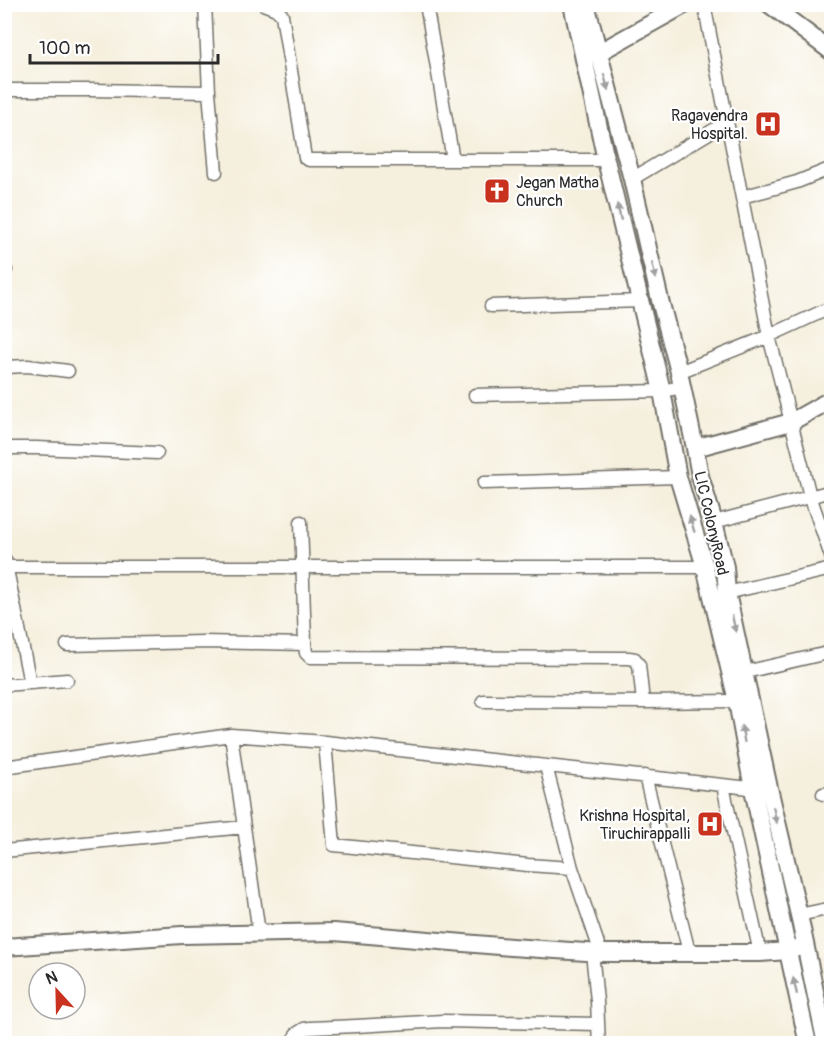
<svg xmlns="http://www.w3.org/2000/svg" width="836" height="1048" font-family="Pangolin,sans-serif">
  <style>
    .lines { fill: none; stroke-linecap: round; stroke-linejoin: round }
    .street-casing { stroke: #727069; stroke-width: 15 }
    .secondary-casing { stroke: #727069; stroke-width: 20 }
    .street { stroke: #fff; stroke-width: 12 }
    .secondary { stroke: #fff; stroke-width: 16 }
    .oneway { fill: #a0a0a0 }
    .labels { text-anchor: middle; stroke-width: 4.5; stroke-linejoin: round; paint-order: stroke }
    .poi-label { font-size: 16px; fill: #2b2b2b; stroke: #fff; text-anchor: end }
    .street-label { font-size: 16px; fill: #2b2b2b; stroke: #fff }
  </style>
  <rect width="100%" height="100%" fill="#fff"/>
  <filter id="ink" filterUnits="userSpaceOnUse"><feTurbulence type="fractalNoise" baseFrequency=".0167" numOctaves="2"/><feDisplacementMap in="SourceGraphic" scale="12" xChannelSelector="R" yChannelSelector="G"/><feConvolveMatrix kernelMatrix="1 2 1 2 8 2 1 2 1" color-interpolation-filters="sRGB"/></filter>
  <filter id="wash" filterUnits="userSpaceOnUse"><feTurbulence type="fractalNoise" baseFrequency=".008" numOctaves="4" result="noise"/><feDisplacementMap in="SourceGraphic" scale="24" xChannelSelector="R" yChannelSelector="G"/><feGaussianBlur stdDeviation="1.35" result="paint"/><feColorMatrix in="noise" values="0 0 0 0 0 0 0 0 0 0 0 0 0 0 0 0 0 1.4 0 .05"/><feComposite in="paint" operator="in"/></filter>
  <g filter="url(#wash)">
    <rect width="100%" height="100%" fill="#f5efdd"/>
  </g>
  <g filter="url(#ink)">
    <g class="lines">
      <defs>
        <path id="street" d="M205 4 209 92 216 172
          M263 4 276 9 282 15 305 158 309 160H606
          M426 4 453 160
          M704 4 769 336 832 307
          M4 90H90L209 92
          M632 179 727 122
          M742 197 797 182 832 168
          M4 270H6
          M491 306 640 301
          M4 367 28 366 68 371
          M679 372 769 336 810 496 832 559
          M475 395 662 391 682 387
          M4 448H36L157 453
          M484 483 678 477
          M301 522 305 644 306 653 310 657 629 658 635 659 639 665 643 702 737 701
          M714 522 832 491
          M5 560 30 683
          M7 567H705
          M722 594 832 569
          M67 645 203 642 305 644
          M745 672 832 652
          M4 685 67 680
          M483 701 643 702
          M231 735 259 933
          M325 742 334 845 528 865 572 868
          M546 766 572 868 601 953
          M4 767 231 735 325 742 759 789
          M645 776 689 952
          M723 786 760 953
          M823 794 832 793
          M4 851 244 827
          M799 915 832 908
          M592 952 597 1001 599 1044
          M295 1044 296 1034 304 1029 310 1028 356 1026 443 1021 598 1024"/>
        <path id="secondary" d="M572 4 606 160 662 391 678 477 705 567 737 701 753 789 808 1044
          M586 4 632 179 660 300 679 372 695 448 700 476 714 522 725 567 727 593 769 788 799 915 826 1044
          M769 4 832 52
          M598 53 686 4
          M695 448 791 422 832 399
          M4 947 182 935 334 932 511 947 601 953H760L788 951 797 948"/>
      </defs>
      <use href="#street" class="street-casing"/>
      <use href="#secondary" class="secondary-casing"/>
      <use href="#street" class="street"/>
      <use href="#secondary" class="secondary"/>
    </g>
    <defs><path id="oneway-solid" d="M-6-.8H1V-3.2L6.5 0L1 3.2V.8H-6Z" transform="scale(1.5)"/></defs>
    <g class="oneway">
      <use href="#oneway-solid" transform="translate(606 82) rotate(75)"/>
      <use href="#oneway-solid" transform="translate(619 212) rotate(-103)"/>
      <use href="#oneway-solid" transform="translate(654 271) rotate(77)"/>
      <use href="#oneway-solid" transform="translate(692 524) rotate(-107)"/>
      <use href="#oneway-solid" transform="translate(734 624) rotate(77)"/>
      <use href="#oneway-solid" transform="translate(743 734) rotate(-100)"/>
      <use href="#oneway-solid" transform="translate(775 815) rotate(77)"/>
      <use href="#oneway-solid" transform="translate(795 986) rotate(-103)"/>
    </g>
  </g>
  <defs>
    <symbol id="hospital-square" viewBox="-11 -11 22 22"><rect x="-9" y="-9" width="18" height="18" rx="4" fill="#c8321e" stroke="#fff"/><path d="M-5-5h3v3.5h4V-5h3V5h-3V1.5h-4V5h-3Z" fill="#fff"/></symbol>
    <symbol id="church-square" viewBox="-11 -11 22 22"><rect x="-9" y="-9" width="18" height="18" rx="4" fill="#c8321e" stroke="#fff"/><path d="M-1.2-6h2.4v3.5h3.3v2.4h-3.3V6h-2.4V-.1h-3.3v-2.4h3.3Z" fill="#fff"/></symbol>
  </defs>
  <g fill-rule="evenodd">
    <use href="#hospital-square" x="753" y="109" width="30" height="30"/>
    <use href="#church-square" x="482" y="176" width="30" height="30"/>
    <use href="#hospital-square" x="695" y="809" width="30" height="30"/>
  </g>
  <g class="labels">
    <g class="poi-label">
      <text x="748" y="121">Ragavendra<tspan x="748" dy="18">Hospital.</tspan></text>
      <text x="516" y="188" text-anchor="start">Jegan Matha<tspan x="516" dy="18">Church</tspan></text>
      <text x="690" y="821">Krishna Hospital,<tspan x="690" dy="18">Tiruchirappalli</tspan></text>
    </g>
    <g class="street-label">
      <text transform="translate(712 523) rotate(77)" y="6">LIC ColonyRoad</text>
    </g>
  </g>
  <rect width="836" height="1048" fill="none" stroke="#fff" stroke-width="24"/>
  <g transform="translate(57 991) rotate(338)"><circle r="28" fill="#ffffff" stroke="#aaaaaa" stroke-width="1.5"/>
  <path d="M0-4.5L10 22L0 15L-10 22Z" fill="#c8321e"/>
  <text y="-9" font-size="16" font-weight="bold" text-anchor="middle" fill="#2b2b2b">N</text>
  </g>
  <path d="M30 54v9h188v-9" fill="none" stroke="#2b2b2b" stroke-width="3"/>
  <text x="39" y="54" font-size="18" fill="#2b2b2b" stroke="#ffffff" stroke-width="4.5" paint-order="stroke">100 m</text>
</svg>
